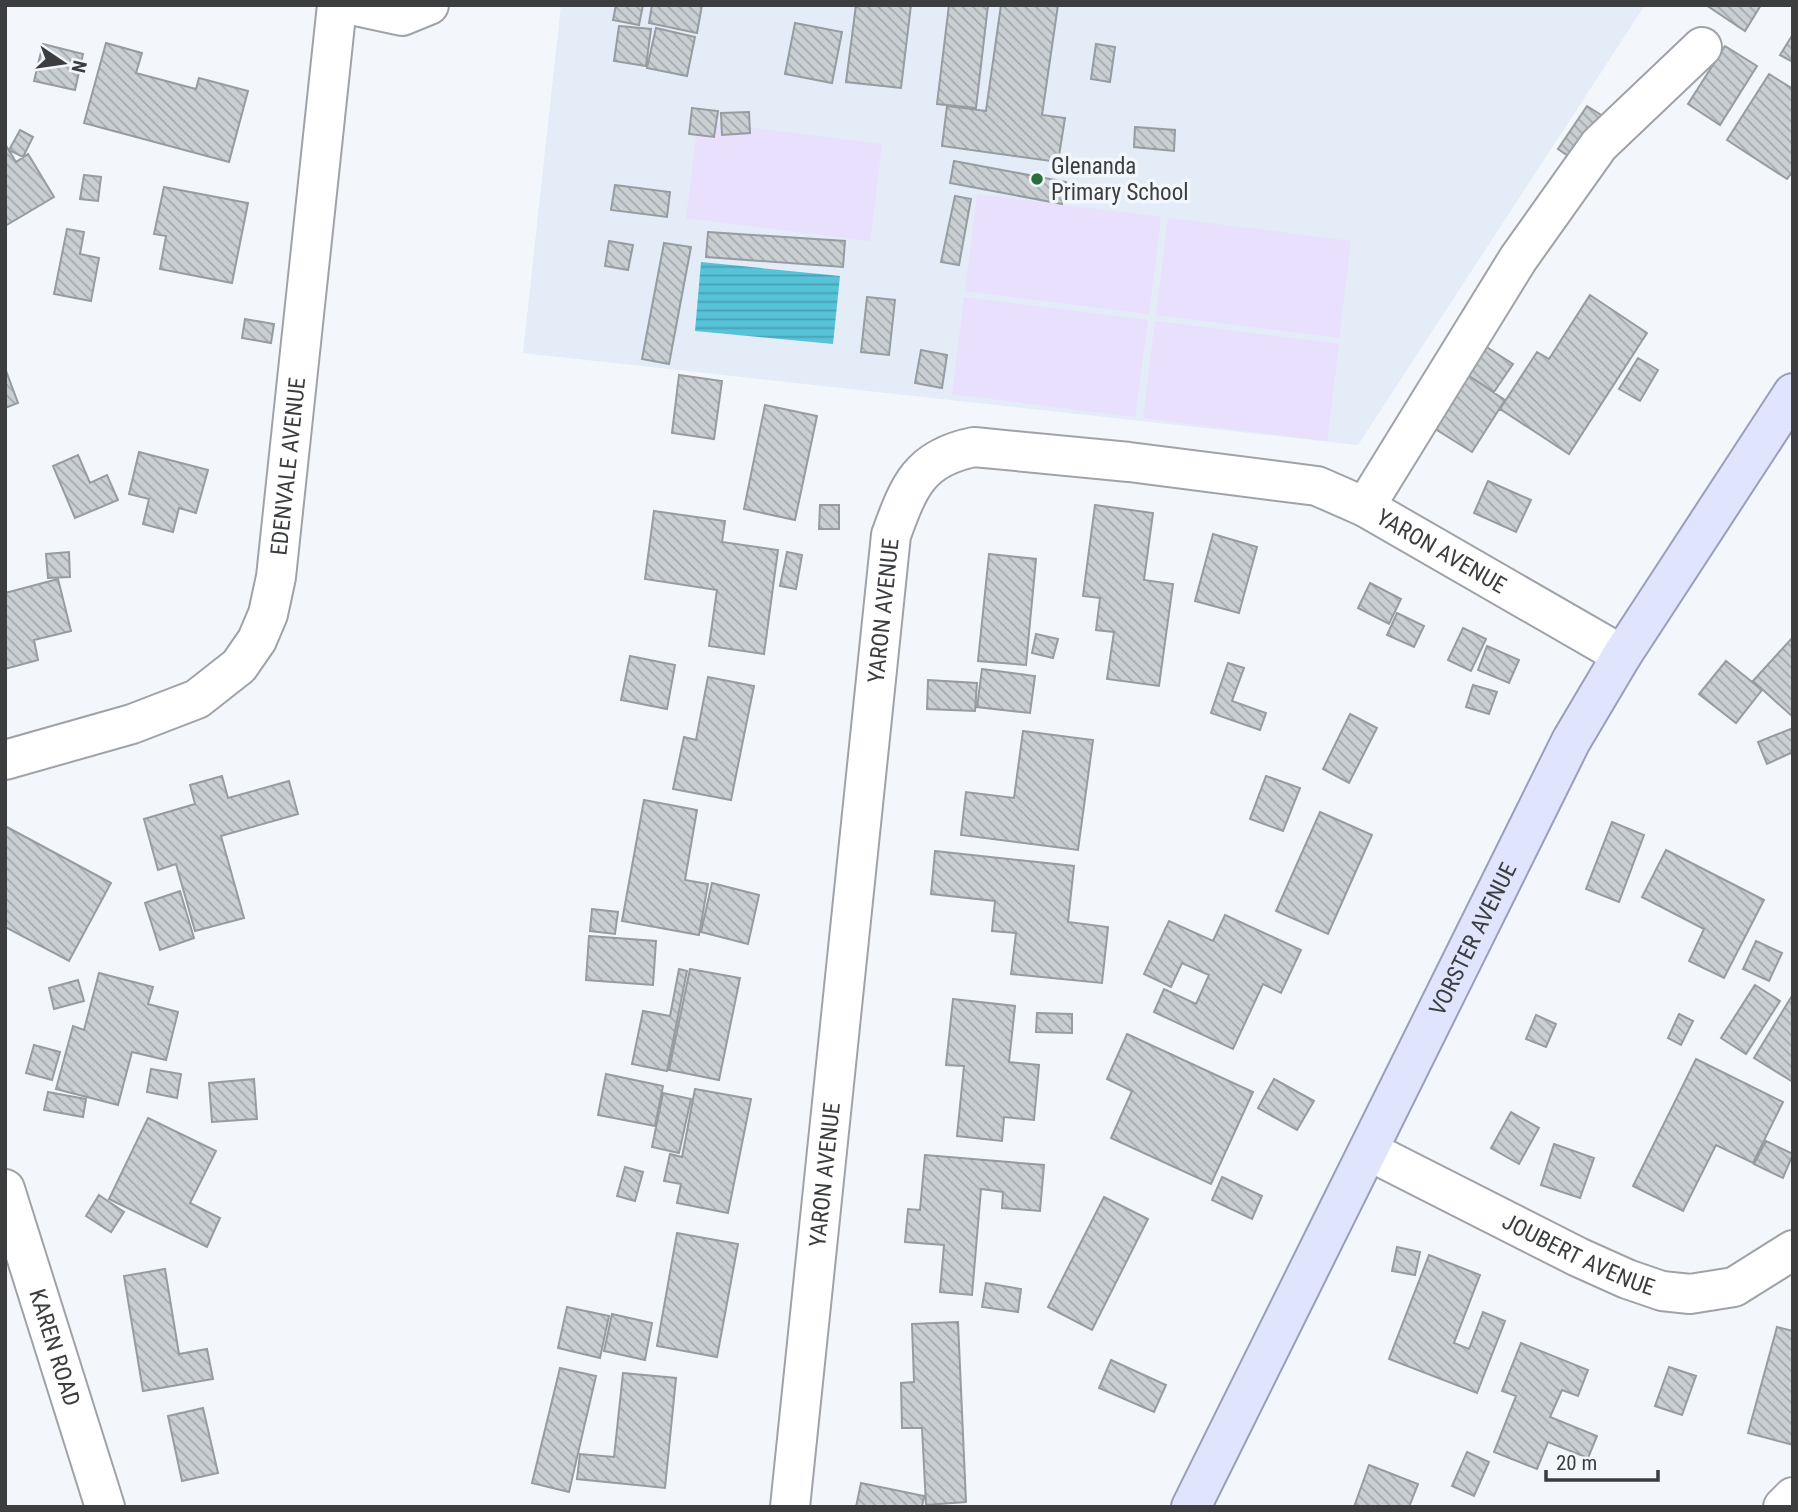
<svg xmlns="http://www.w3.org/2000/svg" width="1798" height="1512" font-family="'Roboto Condensed',sans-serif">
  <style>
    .built { fill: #e3ecf7 }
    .green { fill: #e8e0fd }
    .water { fill: url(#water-rules) }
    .building { fill: url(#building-back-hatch); stroke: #969c9f; stroke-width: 2 }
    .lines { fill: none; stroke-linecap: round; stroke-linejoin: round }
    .minor-casing { stroke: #9fa3a8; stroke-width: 42 }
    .major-casing { stroke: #999eba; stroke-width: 42 }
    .minor { stroke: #fff; stroke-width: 38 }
    .major { stroke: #e0e5fd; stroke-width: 38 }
    .poi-dot { fill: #2b703b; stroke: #f3f7fc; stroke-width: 2.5 }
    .labels { text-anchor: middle; stroke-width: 7; stroke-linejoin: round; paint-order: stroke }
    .poi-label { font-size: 23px; fill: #3b3d3f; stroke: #f3f7fc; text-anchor: start }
    .street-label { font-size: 23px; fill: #3b3d3f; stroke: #f3f7fc }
  </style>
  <defs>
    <pattern id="water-rules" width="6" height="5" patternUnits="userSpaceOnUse" patternTransform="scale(1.75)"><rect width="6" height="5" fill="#56c3d9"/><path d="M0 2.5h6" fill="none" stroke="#48a0b1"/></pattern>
    <pattern id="building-back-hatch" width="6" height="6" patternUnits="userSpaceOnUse" patternTransform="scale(1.75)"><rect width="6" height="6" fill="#c9cfd2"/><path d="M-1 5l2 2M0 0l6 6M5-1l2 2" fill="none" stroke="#a4a9ac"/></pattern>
  </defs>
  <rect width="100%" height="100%" fill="#f3f7fc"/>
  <path class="built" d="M561 5H1645L1358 445 523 353Z"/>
  <path class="green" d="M698 121 882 144 870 241 686 218Z
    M977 194 1161 217 1149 314 965 291Z
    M1168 218 1351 241 1339 338 1156 315Z
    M964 297 1148 320 1135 417 952 394Z
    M1155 321 1339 344 1327 441 1143 418Z"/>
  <path class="water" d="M701 262 840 276 833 344 695 331Z"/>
  <path class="building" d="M616 5H643L639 25 613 20Z
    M652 5H702L697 33 649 23Z
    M856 5H911L901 88 846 82Z
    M949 5H988L976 108 937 104Z
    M1001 5H1058L1042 115 1065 118 1058 162 942 146 947 106 986 111Z
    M1706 5H1761L1745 31Z
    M795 23 842 32 832 83 785 74Z
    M619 26 651 29 646 66 614 61Z
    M656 28 695 37 687 76 647 68Z
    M1793 34V62L1780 55Z
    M106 43 142 53 136 73 196 89 199 78 248 91 229 162 84 123Z
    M43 44 83 54 75 90 34 81Z
    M1096 44 1115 47 1110 82 1091 79Z
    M1725 46 1757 66 1720 125 1688 104Z
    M1769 74 1793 89V171L1787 179 1727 140Z
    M1587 106 1606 118 1577 162 1558 149Z
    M692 108 718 111 714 137 689 134Z
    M749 112 750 133 722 135 721 113Z
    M1135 127 1175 130 1174 151 1134 147Z
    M20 130 33 137 23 157 9 150Z
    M5 144 16 162 28 154 54 197 5 226Z
    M954 161 1066 182 1062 204 950 183Z
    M84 175 101 177 98 201 80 199Z
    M615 185 670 192 667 217 611 210Z
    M164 187 248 203 232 283 160 269 166 236 154 234Z
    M955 196 971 199 959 265 941 262Z
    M67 229 84 232 80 254 99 258 91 301 54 294Z
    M708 232 845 241 843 267 706 257Z
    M609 241 633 245 628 270 605 266Z
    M664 243 691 247 669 364 642 359Z
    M1590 295 1647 333 1569 454 1500 409 1537 352 1549 359Z
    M867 297 895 300 889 355 861 352Z
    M245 319 274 324 271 343 242 338Z
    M1485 346 1513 364 1494 392 1466 374Z
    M921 350 947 355 942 388 915 383Z
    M1638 358 1658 370 1640 401 1619 389Z
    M5 368 18 403 5 408Z
    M1466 374 1505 400 1472 452 1432 427Z
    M679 375 722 381 714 439 672 433Z
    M765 405 817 416 795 520 744 509Z
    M139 452 208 470 196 513 179 508 173 532 143 524 149 499 129 494Z
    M78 455 90 483 107 475 118 500 75 518 53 466Z
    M1488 481 1531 500 1516 532 1474 513Z
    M820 505H839V529H819Z
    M1095 505 1153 513 1144 580 1173 584 1159 686 1107 679 1114 632 1096 630 1100 598 1083 596Z
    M654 511 725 521 722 542 778 550 764 654 709 646 717 590 645 579Z
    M1213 534 1257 547 1239 613 1195 601Z
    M69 552 70 577 48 578 46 554Z
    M787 552 802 555 796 589 780 586Z
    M989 554 1036 559 1026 665 978 661Z
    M58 579 71 631 34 640 38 660 5 669V593Z
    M1370 583 1401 599 1389 624 1358 608Z
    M1397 613 1424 626 1414 647 1387 635Z
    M1463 628 1486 639 1471 671 1448 660Z
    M1036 634 1058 639 1053 658 1032 653Z
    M1793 637V717L1753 681Z
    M1487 646 1519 660 1509 683 1478 670Z
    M630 656 675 665 667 709 621 700Z
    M1726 661 1762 690 1736 723 1699 694Z
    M1228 663 1244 668 1232 701 1266 713 1260 730 1211 713Z
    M982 669 1035 676 1030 713 977 707Z
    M708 677 754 686 731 800 673 789 684 737 696 740Z
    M928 680 977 683 975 711 927 709Z
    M1473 685 1497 692 1489 714 1466 707Z
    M1350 714 1377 728 1349 783 1323 769Z
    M1793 728V752L1767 764 1758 742Z
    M1023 731 1093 740 1078 850 961 835 966 792 1014 798Z
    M222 776 228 798 289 781 298 814 221 836 244 918 195 931 176 864 158 870 144 819 195 804 190 785Z
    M1266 776 1300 788 1283 831 1250 819Z
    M644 800 697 810 685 880 708 884 699 935 622 921Z
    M1320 812 1372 835 1328 934 1276 911Z
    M1612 822 1644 835 1619 902 1586 889Z
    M5 826 111 883 69 961 5 927Z
    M1666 850 1764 900 1724 978 1689 961 1704 929 1642 897Z
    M935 851 1074 866 1068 922 1108 927 1102 983 1011 974 1016 933 992 931 995 901 931 894Z
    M712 883 759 895 748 944 701 932Z
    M180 891 194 938 160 950 145 903Z
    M592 909 618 912 615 934 590 931Z
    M1225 915 1301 950 1281 993 1263 984 1233 1049 1154 1012 1164 989 1196 1004 1209 975 1182 963 1171 987 1144 974 1169 921 1213 941Z
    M589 936 656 941 653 985 586 980Z
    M1756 941 1782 953 1769 981 1743 969Z
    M679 969 687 971 667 1071 632 1064 643 1011 670 1016Z
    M690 969 740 978 719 1080 669 1070Z
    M99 973 153 987 148 1004 178 1012 166 1060 132 1052 118 1105 56 1089 73 1026 84 1030Z
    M78 980 84 1001 54 1009 49 988Z
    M1755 985 1780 1001 1746 1054 1721 1038Z
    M1793 994V1082L1754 1058Z
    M953 999 1015 1006 1009 1062 1039 1065 1034 1120 1004 1117 1002 1141 957 1136 964 1066 946 1065Z
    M1037 1013 1072 1014V1033L1036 1032Z
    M1679 1014 1693 1021 1681 1045 1668 1038Z
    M1536 1015 1556 1024 1546 1047 1526 1039Z
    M1127 1034 1253 1092 1211 1184 1111 1138 1132 1091 1107 1079Z
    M34 1045 60 1052 52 1080 26 1073Z
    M1696 1059 1783 1102 1753 1163 1716 1145 1683 1211 1633 1186Z
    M151 1069 181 1074 177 1098 147 1092Z
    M606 1074 663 1086 655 1126 598 1115Z
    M254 1079 257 1119 212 1122 209 1083Z
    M1274 1079 1314 1101 1297 1130 1258 1108Z
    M695 1089 751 1099 728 1213 677 1203 681 1184 664 1181 670 1154 682 1157Z
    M48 1092 86 1099 83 1117 44 1110Z
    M663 1093 691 1099 679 1153 652 1147Z
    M1511 1112 1539 1128 1519 1164 1491 1148Z
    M148 1118 216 1151 190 1203 220 1218 207 1247 109 1199Z
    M1766 1141 1793 1154 1783 1178 1754 1164Z
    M1554 1144 1594 1158 1580 1198 1541 1185Z
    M925 1155 1044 1165 1040 1211 1002 1208 1003 1192 981 1189 972 1295 940 1292 944 1245 905 1242 908 1209 920 1210Z
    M625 1167 643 1172 635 1201 617 1196Z
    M1222 1177 1262 1196 1252 1219 1212 1200Z
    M99 1195 124 1212 111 1232 86 1216Z
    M1104 1197 1148 1219 1092 1330 1048 1307Z
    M677 1233 738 1244 717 1357 657 1346Z
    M1397 1247 1420 1252 1415 1275 1392 1271Z
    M1429 1255 1480 1275 1454 1343 1469 1349 1483 1312 1505 1321 1477 1393 1389 1359Z
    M165 1269 179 1354 207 1349 213 1379 143 1391 124 1276Z
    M986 1283 1021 1289 1018 1312 982 1307Z
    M567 1307 609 1316 600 1358 558 1348Z
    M612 1314 652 1323 645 1360 604 1351Z
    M958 1322 966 1502 926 1505 922 1428H902L901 1383 914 1382 912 1324Z
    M1777 1327 1793 1331V1445L1748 1433Z
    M1521 1343 1588 1370 1578 1396 1562 1390 1550 1417 1597 1436 1588 1458 1548 1442 1537 1469 1494 1452 1516 1396 1502 1391Z
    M1111 1360 1166 1385 1154 1412 1099 1388Z
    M1669 1367 1696 1376 1682 1415 1655 1406Z
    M560 1368 596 1376 569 1492 532 1483Z
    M623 1373 676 1378 665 1488 577 1479 580 1454 614 1457Z
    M203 1408 218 1473 182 1481 168 1416Z
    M1467 1452 1489 1462 1474 1496 1452 1486Z
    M1369 1465 1418 1484 1409 1507H1354Z
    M861 1483 924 1496 922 1507H856Z"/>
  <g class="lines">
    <defs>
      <g id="minor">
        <path d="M351 5 402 16 429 5"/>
        <path d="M1365 507 1518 259 1599 145 1702 47"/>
        <path id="s1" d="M5 760 132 724 197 699 239 666 257 640 268 614 276 577 337 5"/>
        <path id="s2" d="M1369 1151 1578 1257 1627 1279 1662 1291 1690 1294 1734 1287 1793 1250"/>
        <path id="s3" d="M5 1189 105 1507"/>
        <path id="s4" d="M790 1507 891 535C909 486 919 458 974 447L1129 462 1317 486 1365 507 1622 655"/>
        <path d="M1783 1507 1793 1497"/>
      </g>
      <g id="major">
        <path id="s5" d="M1191 1507 1571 741 1622 655 1793 393"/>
      </g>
    </defs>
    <use href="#minor" class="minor-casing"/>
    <use href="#major" class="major-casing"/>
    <use href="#minor" class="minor"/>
    <use href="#major" class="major"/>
  </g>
  <circle class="poi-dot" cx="1037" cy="179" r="7"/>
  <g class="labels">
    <g class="poi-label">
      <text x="1051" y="174">Glenanda<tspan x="1051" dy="26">Primary School</tspan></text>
    </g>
    <g class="street-label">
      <text dy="8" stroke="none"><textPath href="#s1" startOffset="464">EDENVALE AVENUE</textPath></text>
      <text dy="8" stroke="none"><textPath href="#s4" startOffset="1592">YARON AVENUE</textPath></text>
      <text dy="8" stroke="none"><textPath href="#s4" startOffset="901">YARON AVENUE</textPath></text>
      <text dy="8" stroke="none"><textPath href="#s5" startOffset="634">VORSTER AVENUE</textPath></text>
      <text dy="8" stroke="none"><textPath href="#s4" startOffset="334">YARON AVENUE</textPath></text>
      <text dy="8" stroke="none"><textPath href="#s2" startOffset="234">JOUBERT AVENUE</textPath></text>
      <text dy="8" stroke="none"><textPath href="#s3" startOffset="166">KAREN ROAD</textPath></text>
    </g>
  </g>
  <rect width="1798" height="1512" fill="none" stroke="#3b3d3f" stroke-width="14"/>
  <g transform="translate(63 63) rotate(103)" stroke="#f3f7fc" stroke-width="5" paint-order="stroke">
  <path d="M0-5L12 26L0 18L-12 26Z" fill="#3b3d3f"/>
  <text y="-10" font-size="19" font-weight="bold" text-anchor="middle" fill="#3b3d3f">N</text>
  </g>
  <path d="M1546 1470v10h112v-10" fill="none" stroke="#3b3d3f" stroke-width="3.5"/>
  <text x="1556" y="1470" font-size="21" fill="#3b3d3f" stroke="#f3f7fc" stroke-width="5" paint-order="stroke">20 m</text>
</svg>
